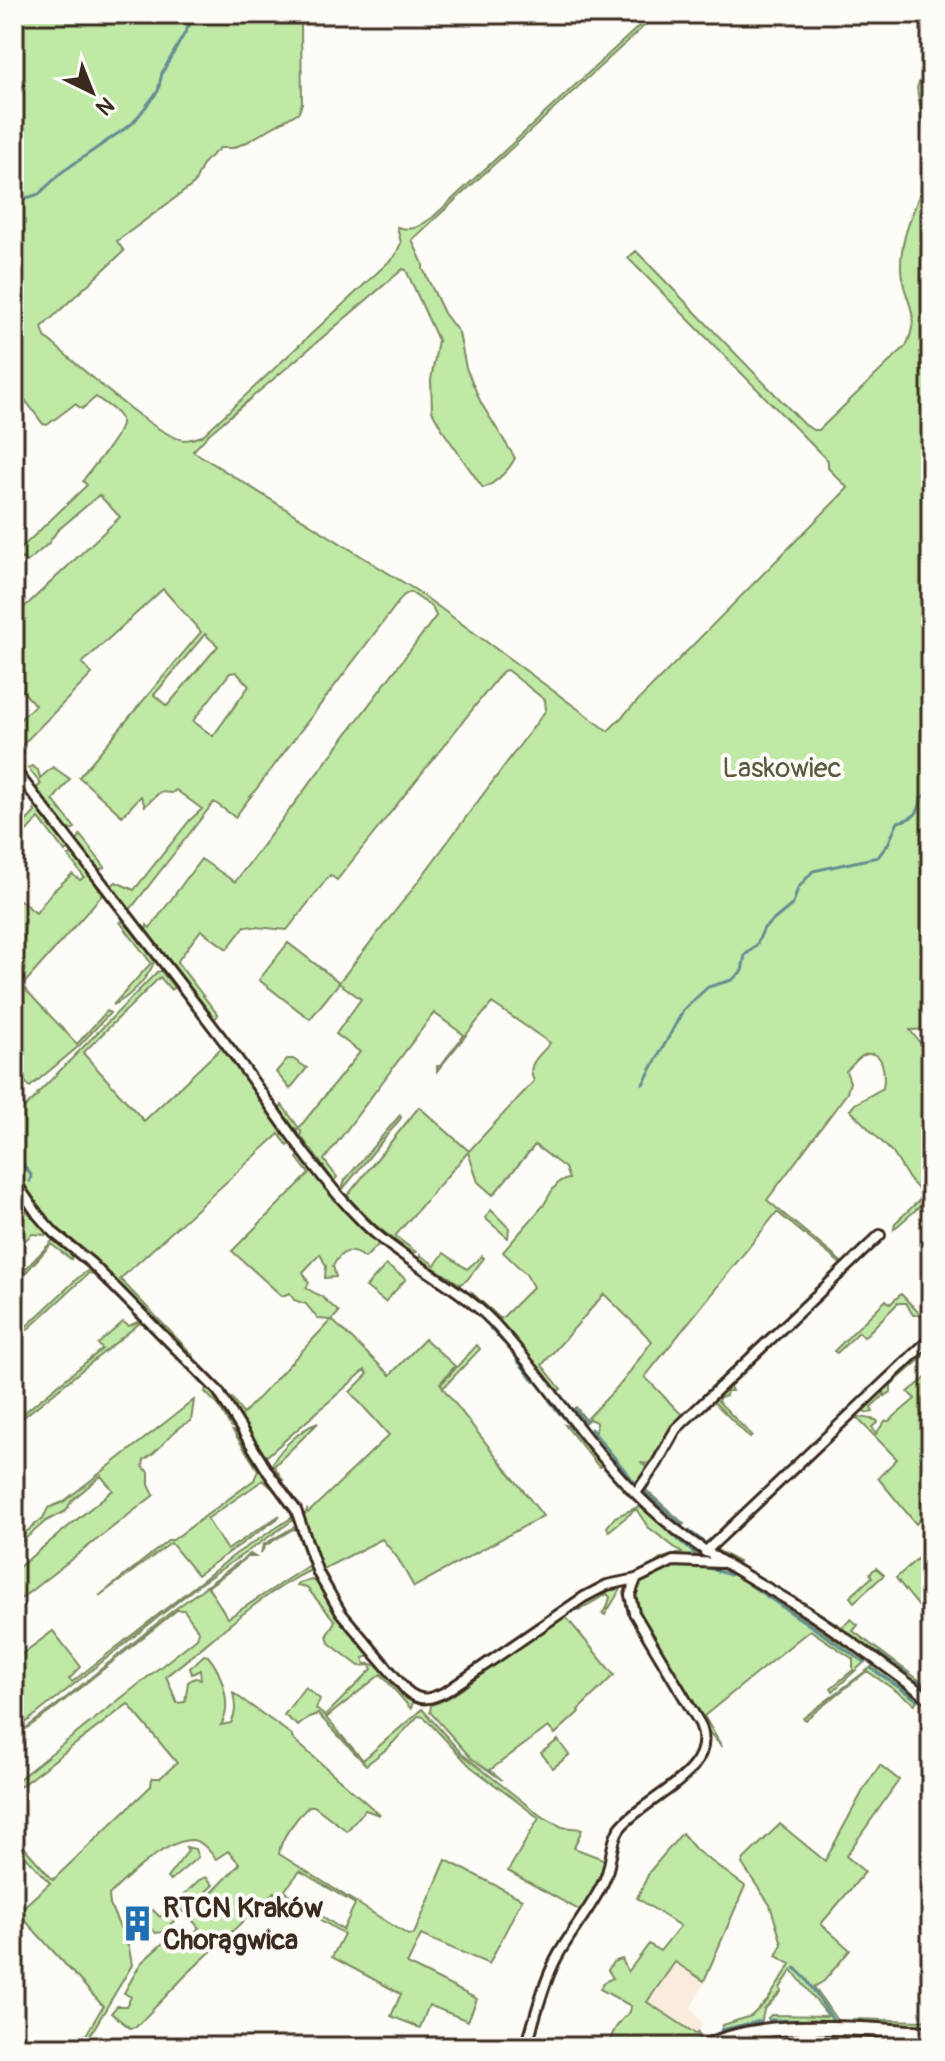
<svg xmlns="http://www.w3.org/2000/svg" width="945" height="2061" font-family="Pangolin,sans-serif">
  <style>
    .built { fill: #f9ecdd }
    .green { fill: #bfe9a5; stroke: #7d8a62; stroke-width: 2; fill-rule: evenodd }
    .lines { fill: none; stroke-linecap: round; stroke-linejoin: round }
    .stream { stroke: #668e93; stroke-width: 3 }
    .street-casing { stroke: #3b2a1e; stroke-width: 14 }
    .secondary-casing { stroke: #3b2a1e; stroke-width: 18 }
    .street { stroke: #fdfcf7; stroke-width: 8 }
    .secondary { stroke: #fdfcf7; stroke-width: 12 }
    .labels { text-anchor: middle; stroke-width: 8; stroke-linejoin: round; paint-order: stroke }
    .park-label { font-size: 28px; fill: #5c5a40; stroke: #fdfcf7 }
    .poi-label { font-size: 28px; font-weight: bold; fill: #3b2a1e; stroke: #fdfcf7; text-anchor: start }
  </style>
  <rect width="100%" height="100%" fill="#fdfcf7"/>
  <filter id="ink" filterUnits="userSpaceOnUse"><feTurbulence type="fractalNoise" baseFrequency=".0125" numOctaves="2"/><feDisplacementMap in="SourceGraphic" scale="16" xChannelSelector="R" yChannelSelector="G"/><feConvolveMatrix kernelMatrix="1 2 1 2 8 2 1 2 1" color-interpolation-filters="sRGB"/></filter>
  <g filter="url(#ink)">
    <path class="built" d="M675 1962 705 1982 691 2007 703 2025 696 2034 646 2002Z"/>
    <path class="green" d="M14 14H325L301 25 302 103 299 112 247 142 233 148H220L204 162 194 184 117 241 124 251 42 327 45 337C72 359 154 436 184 440 190 440 196 438 202 436L395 256 401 243 397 227C413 232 420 226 433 217L652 14H657L412 240 423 264V269L444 313 459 333 466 368 481 403 515 458C509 470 495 484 483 488L445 434 432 411 431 380 438 340 406 270 403 269 210 433 193 451 417 591 608 731 848 488 828 468V461L628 258 636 251 804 424 813 430H819L906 346C923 310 903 303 901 269 900 235 915 212 924 180 932 153 921 116 917 88L920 80 931 76V1029L910 1030 931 1057V1203L927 1200 894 1229 895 1223 924 1196 909 1179 893 1153 850 1110 855 1104 883 1088C885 1076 885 1045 862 1056 857 1059 851 1067 846 1071L850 1082 847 1093 767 1200 845 1265 802 1306 800 1303 842 1265 777 1212 645 1377 682 1415 688 1411 666 1437 655 1459 646 1464 642 1463 646 1467 652 1463 638 1484H633L592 1436 596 1431V1422L589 1419 583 1424 572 1411 576 1407 586 1420 623 1381 652 1341 604 1294 542 1365 561 1389 556 1392 495 1317 471 1294V1292L501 1319 533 1287 526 1274 503 1252 543 1206 553 1189 560 1181 569 1179 565 1168 535 1145 493 1195 478 1182 468 1152 395 1236 416 1252 412 1253 375 1225 347 1196 419 1107 469 1151 534 1081C525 1064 540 1056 550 1043L492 1003 437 1071V1066H440L464 1035 434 1013 324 1160 337 1177 334 1181 301 1136V1131L294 1128 280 1109 282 1105 299 1128 360 1052 336 1034 361 999 339 983 310 1019 259 980 288 943 339 982 411 891 546 710 545 700 507 670 503 671 337 880 330 875 287 930 245 926 227 949 201 930 177 962 218 1015 214 1020 146 932 147 925 150 928 201 859 235 882 436 616 432 607 410 592 403 596 235 817 214 802 129 911 111 886 116 882 134 890 190 820 202 809 176 790 172 793 160 792 145 806 141 796 122 816 79 777 201 632 163 589 82 663 92 674 23 744 24 753 19 756 21 759 14 760V725L35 705 14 681V617L120 517 99 495 57 531 48 544 27 562 22 558 14 566V555L87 485 83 481C91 467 128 431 120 417 115 409 104 403 96 397L82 409 75 404 47 425 43 424 14 385ZM205 634 218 646 167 706 154 695ZM236 672 249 686 213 736 193 721 230 673Z
      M32 766 38 770 40 778 53 767 70 779 53 800 75 828 68 831 35 789 41 784 28 768Z
      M37 809 68 849 65 852 39 818 14 844V834L35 812 34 810Z
      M80 835 105 867 98 870 76 843Z
      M73 855 103 894 22 986 77 1044 107 1011 110 1013 79 1046 30 1087 14 1071V895L36 913 51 893 72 874 80 880 84 877 68 856Z
      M123 921 153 957 154 962C149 977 128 999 113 1005L151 963 120 922Z
      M161 971 174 987 171 990 160 977 83 1053 144 1121 222 1047 292 1142 288 1146 279 1134 120 1279 192 1354 189 1355 50 1224 29 1198 14 1175V1113L18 1114 38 1095 37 1094 157 972Z
      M287 1059H293L307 1068 290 1089 276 1072Z
      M400 1115 401 1118 342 1190 345 1180Z
      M302 1154 339 1203 379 1244 365 1258C350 1248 342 1249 333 1266L336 1277 325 1278 326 1266 320 1254 303 1272 309 1283 306 1288 322 1297 339 1312 332 1320 390 1375 425 1339 455 1366 440 1383 443 1387 441 1384 477 1345 480 1349 443 1388 543 1516 414 1587 397 1557 382 1539 323 1569 335 1591 332 1592 320 1571 304 1516 307 1510 308 1513 389 1435 350 1392 368 1374 365 1370 268 1455 261 1457 229 1403 232 1398 243 1414 331 1320 318 1319 306 1304 294 1300 290 1293 282 1296 232 1251 309 1174 297 1158Z
      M25 1202 48 1231 46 1235 32 1234 18 1247 14 1244V1223L27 1211 22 1203Z
      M491 1210 509 1228 508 1238 485 1218Z
      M55 1238 73 1253 71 1259 51 1244 14 1286V1281Z
      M444 1253 467 1269 482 1256 484 1258 467 1280 460 1284 420 1259V1255L435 1265Z
      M386 1265 406 1279 385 1302 366 1287Z
      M89 1270H93L133 1311 90 1272 14 1342V1338L80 1276Z
      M901 1294 921 1315H913L906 1303H898L864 1337 859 1332 837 1353 834 1351 886 1300 890 1304Z
      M142 1320C169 1338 224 1396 235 1426L231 1427 218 1405 205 1392 206 1388 180 1359 175 1358C171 1344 153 1330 140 1323L14 1425V1421L102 1349 98 1344 123 1322 129 1326Z
      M921 1355 923 1357 891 1385V1392L885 1396 884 1392 883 1396 871 1407 873 1412 868 1413 862 1410Z
      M931 1374V1503L925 1506 926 1513 916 1524 878 1478 897 1459 855 1416 876 1420 878 1422 872 1427 876 1434 885 1421H889L915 1399 908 1392Z
      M726 1387H730L732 1391H727L726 1396 720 1397 718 1401 752 1436 750 1438 712 1400Z
      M194 1400 191 1421C171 1429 162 1450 144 1460L143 1467 149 1472V1485L154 1495 14 1604V1571L113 1490 101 1476 72 1500 66 1511 46 1521 14 1548V1542L43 1518 48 1508 63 1502Z
      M850 1421 715 1549 739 1562 736 1564 715 1552 716 1546Z
      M318 1423 274 1466 283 1480 278 1482 270 1469C276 1452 300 1429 318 1423Z
      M565 1425 573 1427 603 1462 602 1466 599 1467Z
      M233 1431 240 1433 275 1487 273 1489 263 1480 207 1519 227 1550 280 1515 277 1519 197 1575 171 1543 99 1596 169 1540H173L254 1480 258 1470Z
      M663 1462 646 1490 684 1524 680 1527 644 1493V1489Z
      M642 1505 700 1555 655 1563 662 1558 682 1553 648 1527 636 1509 609 1531 607 1527 615 1517Z
      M293 1517 292 1521 201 1583 14 1732V1660L53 1631 81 1667 69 1679 72 1682 237 1553Z
      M294 1527 297 1528 312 1567 311 1570C255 1597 214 1640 166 1676L177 1703 185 1702 188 1682 195 1678 201 1679 200 1670 192 1674 190 1668 204 1655 208 1656C222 1672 233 1707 221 1725L231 1723C237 1712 235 1705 233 1693L292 1735V1738L380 1815 365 1810 347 1831 314 1806H309C297 1817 280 1838 279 1854L408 1935 414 1934 446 1860 522 1899 489 1964 421 1935 407 1964 477 1999 468 2021 429 2005 420 2028 391 2016 401 1994 332 1957 344 1934 274 1892 186 1975 136 2027 130 2028 111 2013 117 2006H126L131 1997 124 1993 141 1963 181 1927 190 1936 199 1928 189 1916 240 1864 228 1851 216 1859C210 1852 202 1840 191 1840 165 1841 127 1877 109 1895L110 1905 129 1948 132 1965 83 2047H79L103 2006 22 1917 17 1916 14 1922V1906L20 1910 50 1883 14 1844V1836L53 1880 151 1786 152 1778H160L177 1763 128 1704 14 1791V1783L197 1638 199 1632 184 1610H177L50 1712 14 1737 62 1701 171 1612 250 1554 255 1557H248L208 1587 228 1618 309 1565 296 1530 293 1529 265 1546 261 1553 263 1545ZM300 1871 355 1904 343 1930 286 1892 285 1890Z
      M931 1546V1622L896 1578Z
      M675 1564 716 1566 735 1574 867 1660 833 1691 831 1688 853 1670V1659L810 1630 704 1716 722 1747 709 1732 636 1612C629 1577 648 1576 675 1564Z
      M876 1568 884 1575 854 1602 850 1597 872 1577 870 1573Z
      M312 1580 317 1582 340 1619 371 1656 363 1658 365 1664C384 1661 401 1688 413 1701L411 1709 381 1674 326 1718 363 1760 422 1709 462 1754 541 1816 562 1827 582 1829 574 1848 608 1861 599 1885 543 1987H539L549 1961 581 1911 508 1871 539 1818 470 1766 424 1717 418 1716 388 1748 366 1765 318 1714 309 1717 298 1726 284 1715 305 1687 320 1699 316 1709 325 1716 372 1669 370 1665 359 1666 329 1643 327 1635 335 1621 307 1588 297 1586 298 1583Z
      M623 1585 605 1615 602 1613 607 1608 610 1597 607 1594 579 1610 576 1608 565 1616 614 1675 578 1710 579 1712 555 1734 548 1727 490 1770 502 1780 471 1758 430 1712 431 1705C455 1698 474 1680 492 1664L591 1595 608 1587Z
      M809 1606 842 1627 851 1619 858 1625 853 1631 931 1689V1694L808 1608Z
      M874 1665 918 1697 915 1704 867 1671 805 1720 803 1718Z
      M558 1740 569 1755 553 1768 541 1753Z
      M880 1765 899 1780 846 1856 865 1872 821 1924 850 1950 824 1981 814 1987 838 2022 770 2023 768 2018 771 2015 828 2016 792 1970 780 1988 781 1992 764 2010 761 2024 721 2032 723 2025 751 2016 767 2001 791 1964 776 1956 782 1944 770 1905 742 1864 744 1859 780 1824 825 1861 865 1787Z
      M682 1833 696 1850 745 1886 704 1981 675 1962 647 2002 696 2034 698 2032 701 2042 694 2047H609C610 2033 620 2020 630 2012L631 2006 600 1989 604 1982 613 1978 608 1970 613 1962 622 1959 628 1972 649 1944 660 1951 680 1926 637 1898 650 1871Z
      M186 1847 195 1849 198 1857 170 1881 167 1878 188 1851Z
      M206 1877 213 1885 183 1913 174 1904 199 1880Z
      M169 1909 177 1918 163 1932 156 1933 142 1920 153 1910 160 1917Z
      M931 2012V2022L921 2027 852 2023 853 2019 923 2021Z
      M822 2035 905 2037 907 2044 822 2041 820 2045 819 2037Z"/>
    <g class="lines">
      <path class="stream" d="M14 202 39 194 62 172 133 123 158 91 162 73 194 17 198 14
        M643 1084 684 1009 708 987 732 980 742 971 745 955 756 946 764 928 793 904 798 888 813 871 878 857 888 844 898 822C914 818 920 814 921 797L931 795
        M14 1152 31 1175 30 1181
        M490 1328 503 1342
        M517 1360 534 1381
        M549 1400 560 1414
        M574 1409 585 1421
        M569 1425 602 1465
        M591 1429 636 1484
        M611 1474 635 1500
        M645 1492 681 1524
        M640 1506 695 1554
        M689 1531 704 1542
        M715 1551 717 1552
        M706 1567 730 1575
        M747 1583 864 1662
        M878 1653 901 1670
        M871 1668 917 1700
        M903 1671 907 1674
        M916 1680 931 1691
        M924 1705 931 1710
        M795 1968 806 1979 833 2020
        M770 2020 838 2021
        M721 2030 760 2021
        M687 2047 699 2039"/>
      <defs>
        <path id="street" d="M14 769C87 864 161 958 233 1053 274 1109 313 1172 362 1221 401 1261 455 1282 493 1322 552 1385 596 1462 662 1518 704 1555 754 1579 801 1608 846 1637 888 1668 931 1700
          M14 1180 38 1215 54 1233 91 1263 218 1391 268 1472 296 1510 318 1573 341 1613 406 1690C420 1703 432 1699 447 1691L584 1597 607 1585 636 1579 673 1561 721 1563
          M636 1493 657 1463 676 1429 880 1235
          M705 1552 931 1338
          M526 2047C535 2019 542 1986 556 1959 570 1932 591 1909 604 1881 612 1865 610 1842 620 1828 643 1798 721 1772 700 1724L634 1613 630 1595 636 1579"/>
        <path id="secondary" d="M705 2047C767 2017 862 2030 931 2033"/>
      </defs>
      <use href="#street" class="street-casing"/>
      <use href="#secondary" class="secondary-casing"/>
      <use href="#street" class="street"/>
      <use href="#secondary" class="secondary"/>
    </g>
  </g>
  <defs>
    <symbol id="building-bare" viewBox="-9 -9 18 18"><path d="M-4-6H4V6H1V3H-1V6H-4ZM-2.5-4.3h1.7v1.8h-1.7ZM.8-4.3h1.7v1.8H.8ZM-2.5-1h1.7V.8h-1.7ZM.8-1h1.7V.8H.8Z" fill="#1f6fb2" stroke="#fdfcf7" stroke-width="2.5" paint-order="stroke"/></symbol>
  </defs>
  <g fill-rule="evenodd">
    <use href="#building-bare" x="112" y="1898" width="51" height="51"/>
  </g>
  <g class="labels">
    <g class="park-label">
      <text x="782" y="777">Laskowiec</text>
    </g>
    <g class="poi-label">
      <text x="163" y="1917">RTCN Kraków<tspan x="163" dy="32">Chorągwica</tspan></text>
    </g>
  </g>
  <rect width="945" height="2061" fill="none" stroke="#fdfcf7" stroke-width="48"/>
  <rect x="24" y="24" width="897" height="2013" fill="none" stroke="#3b2a1e" stroke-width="3" filter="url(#ink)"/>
  <g transform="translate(92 92) rotate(137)" stroke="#fdfcf7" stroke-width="6" paint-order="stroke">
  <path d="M0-6L14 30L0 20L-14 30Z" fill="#3b2a1e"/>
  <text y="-12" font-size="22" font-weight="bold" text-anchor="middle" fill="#3b2a1e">N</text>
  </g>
</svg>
